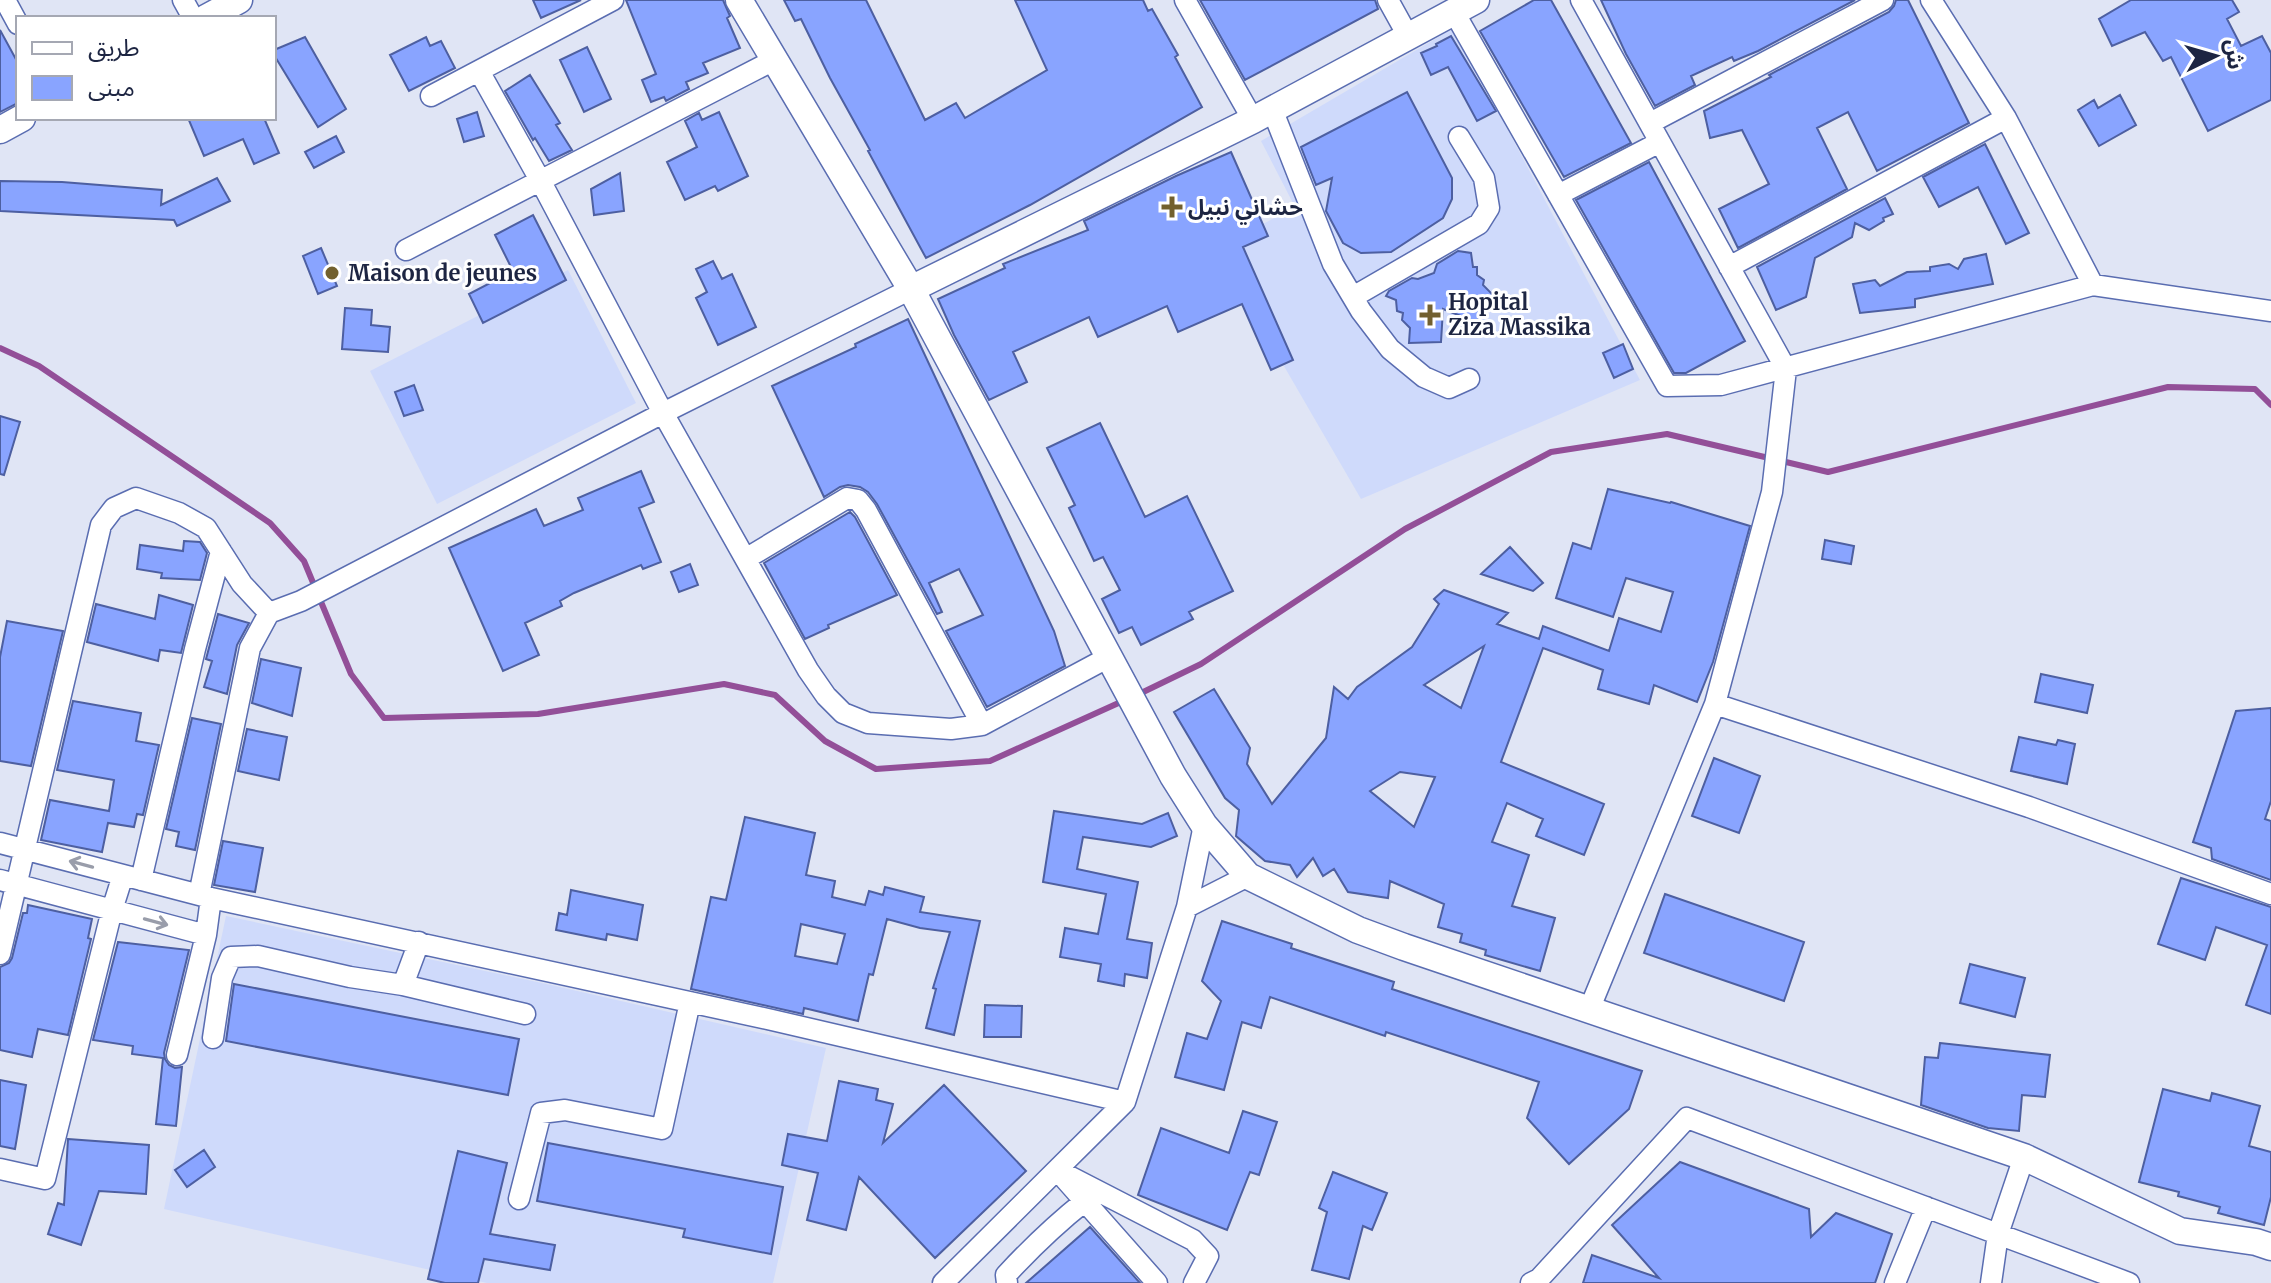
<svg xmlns="http://www.w3.org/2000/svg" width="2271" height="1283" font-family="Merriweather,'Noto Sans Arabic',serif">
  <style>
    .built { fill: #cfdafb }
    .lines { fill: none; stroke-linecap: round; stroke-linejoin: round }
    .stream { stroke: #934f98; stroke-width: 6 }
    .building { fill: #89a4ff; stroke: #4d5fa1; stroke-width: 2; fill-rule: evenodd }
    .minor-casing { stroke: #5a6db1; stroke-width: 23 }
    .major-casing { stroke: #5a6db1; stroke-width: 29 }
    .minor { stroke: #fff; stroke-width: 20 }
    .major { stroke: #fff; stroke-width: 26 }
    .oneway { stroke: #999daa }
    .poi-dot { fill: #72602e; stroke: #fff; stroke-width: 3 }
    .labels { text-anchor: middle; stroke-width: 6; stroke-linejoin: round; paint-order: stroke }
    .poi-label { font-size: 22px; font-weight: bold; fill: #1d2542; stroke: #fff; text-anchor: start }
  </style>
  <rect width="100%" height="100%" fill="#e0e5f5"/>
  <path class="built" d="M1454 28 1640 380 1361 499 1216 249 1295 207 1261 141Z
    M568 270 636 403 437 504 370 371Z
    M226 916 551 985 826 1048 773 1283H487L164 1209Z"/>
  <g class="lines">
    <path class="stream" d="M0 348 39 366 270 523 304 561 351 674 384 718 538 714 724 684 775 695 825 741 876 769 990 761 1123 701
      M1137 695 1201 664 1405 529 1551 452 1667 434 1828 472 2168 387 2255 389 2271 405"/>
  </g>
  <path class="building" d="M533 0H581L541 18Z
    M626 0H723L730 16 727 18 740 48 703 63 708 73 686 82 689 89 666 101 664 97 651 102 642 80 656 74Z
    M784 0H866L925 120 956 103 965 118 1047 70 1015 0H1143L1148 11 1152 9 1178 55 1175 57 1202 107 1030 205 926 258 868 151 870 150 830 78 801 19 795 21Z
    M1200 0H1375L1378 9 1245 80Z
    M1534 0H1551L1631 143 1564 177 1480 31Z
    M1601 0H1855L1758 51 1734 61 1732 57 1691 76 1695 85 1655 106 1626 54Z
    M1896 0H1908L1969 123 1877 171 1848 112 1817 128 1847 189 1738 248 1719 209 1769 184 1742 130 1710 138 1704 111 1771 77 1769 75 1889 12 1894 6Z
    M2131 0H2232L2239 12 2227 19 2241 46 2262 36 2271 53V100L2208 131 2171 57 2163 61 2145 32 2112 46 2099 19Z
    M0 30 18 63V103L0 112Z
    M1451 36 1496 111 1477 121 1448 67 1431 75 1421 53 1437 46 1436 44Z
    M305 37 346 109 318 127 274 55V50Z
    M426 37 430 46 441 41 455 68 409 91 390 55Z
    M587 47 611 99 584 112 560 60Z
    M530 75 560 123 556 125 572 150 549 161 535 138 533 140 505 91Z
    M1407 92 1452 178V199L1443 218 1391 252 1361 253 1343 243 1326 211 1332 178 1316 185 1301 147Z
    M2120 95 2136 125 2099 146 2078 110 2094 100 2098 108Z
    M477 112 484 136 464 142 457 119Z
    M719 112 748 176 718 191 715 186 685 200 667 162 697 147 685 121 699 113 702 120Z
    M188 118H264L279 153 254 164 243 139 204 156Z
    M336 136 344 152 314 168 305 152Z
    M1985 144 2029 233 2006 244 1978 187 1939 207 1923 177Z
    M1231 152 1268 236 1243 247 1293 360 1271 370 1242 304 1178 332 1167 306 1098 337 1089 317 1013 352 1027 382 989 400 954 335 938 299 1005 268 1003 264 1088 230 1084 221 1176 176Z
    M1649 162 1745 341 1686 373H1674L1576 200Z
    M620 173 624 211 594 215 591 189Z
    M217 178 230 201 177 226 174 220 0 211V181L62 182 162 190 161 205Z
    M1885 198 1893 214 1883 218 1884 221 1869 230 1855 223 1852 237 1815 258 1806 297 1776 310 1757 267Z
    M533 215 566 280 483 323 469 294 513 271 495 235Z
    M321 248 337 286 318 294 303 256Z
    M1458 251 1471 253 1473 267H1477V275L1484 280 1483 285 1494 296 1476 322 1443 309 1441 342 1409 343 1410 328 1402 320 1403 313 1397 311 1396 300 1386 296 1389 291 1412 278 1418 279 1434 273 1437 264Z
    M1986 254 1993 284 1915 299V307L1860 313 1853 284 1875 280 1880 286 1907 272 1930 271V267L1949 264 1958 269 1964 259Z
    M713 261 722 279 732 274 756 327 718 345 696 298 707 292 696 269Z
    M345 308 372 310 371 325 390 327 388 352 342 349Z
    M908 319 1054 631 1065 666 987 707 946 631 983 615 959 569 929 583 942 612 937 614 877 504 868 492 860 487 848 485 840 487 824 497 772 386 856 347 855 344Z
    M1623 344 1633 369 1614 378 1603 353Z
    M414 385 423 410 404 416 395 392Z
    M0 416 20 422 4 475 0 474Z
    M1100 423 1145 517 1187 496 1233 591 1189 612 1193 619 1141 645 1132 627 1119 633 1102 599 1120 590 1103 557 1094 561 1069 508 1075 505 1047 448Z
    M641 471 654 502 639 508 661 562 643 569 641 565 574 593 560 601 562 606 525 623 539 655 503 671 449 548 536 509 544 526 583 510 578 498Z
    M1608 489 1670 503 1671 502 1750 526 1713 662 1697 702 1654 685 1649 704 1598 689 1603 670 1543 648 1501 762 1604 804 1584 855 1536 836 1543 819 1507 803 1492 842 1529 855 1512 906 1555 918 1540 971 1485 955 1486 950 1460 942 1462 934 1438 927 1444 904 1390 881 1388 898 1348 892 1334 869 1323 876 1313 858 1297 877 1290 865 1265 861 1236 836 1239 810 1225 798 1174 712 1214 689 1250 748 1247 764 1272 804 1326 738 1334 687 1348 699 1357 687 1412 647 1439 604 1434 599 1444 590 1508 613 1497 624 1539 639 1543 626 1609 651 1619 618 1661 632 1673 592 1626 578 1613 617 1556 598 1573 543 1591 549ZM1484 646 1461 708 1424 685ZM1400 772 1435 777 1414 827 1370 791Z
    M850 512 855 517 897 595 828 625 829 628 805 639 764 563Z
    M1825 540 1854 546 1851 564 1822 559Z
    M184 541 200 542 207 553 200 580 161 578 162 573 137 569 140 545 183 551Z
    M1510 547 1543 583 1533 591 1481 574Z
    M690 564 698 585 679 592 671 572Z
    M159 595 193 605 181 653 160 650 158 661 87 642 96 604 155 619Z
    M218 614 249 623 237 645 227 694 204 687 212 661 206 659Z
    M7 621 63 631 31 766 0 761V657Z
    M261 659 301 668 292 716 252 703Z
    M2041 674 2093 685 2087 713 2035 702Z
    M73 701 141 713 136 741 159 745 143 815 137 814 134 827 108 823 102 852 41 840 50 800 109 811 114 780 57 770Z
    M2271 708V801L2265 819 2271 821V880L2212 859 2211 848 2193 842 2236 711Z
    M192 718 221 724 195 850 176 846 179 832 166 829Z
    M247 729 287 737 279 780 238 771Z
    M2019 737 2056 745 2058 740 2075 744 2067 784 2011 771Z
    M1714 758 1760 776 1739 833 1692 816Z
    M1054 811 1142 824 1168 813 1177 836 1151 847 1083 837 1077 869 1138 882 1127 939 1152 943 1147 978 1125 974 1124 986 1098 981 1101 964 1060 957 1065 928 1098 934 1106 894 1043 882Z
    M745 817 815 833 806 875 835 881 832 897 865 905 869 891 883 895 885 887 924 897 920 912 980 921 954 1035 926 1028 936 989 933 988 950 932 920 928 887 919 873 975 869 974 858 1021 804 1008 803 1014 691 989 711 897 726 900ZM801 924 845 934 837 964 795 956Z
    M223 841 263 848 255 892 214 885Z
    M2181 878 2271 907V1014L2246 1005 2267 945 2216 927 2205 960 2158 944Z
    M571 890 643 905 637 940 607 934 606 940 556 930 559 913 567 915Z
    M1665 894 1804 942 1784 1001 1644 953Z
    M28 905 92 919 88 938 91 939 68 1035 38 1029 32 1057 0 1050V967L9 963 12 958 23 913H27Z
    M1222 921 1292 944 1291 948 1394 982 1392 989 1642 1071 1629 1109 1569 1164 1527 1118 1539 1082 1386 1032 1385 1036 1270 997 1261 1028 1242 1022 1224 1090 1175 1077 1187 1033 1207 1039 1221 1001 1202 981Z
    M118 942 189 950 164 1053 165 1059 169 1065 175 1068 182 1067 176 1126 156 1124 163 1058 132 1054 133 1046 93 1040Z
    M1970 964 2025 978 2015 1017 1960 1003Z
    M234 984 519 1039 508 1095 226 1041Z
    M985 1005 1022 1006 1021 1037H984Z
    M1940 1043 2050 1055 2045 1097 2022 1095 2019 1131 1988 1128 1921 1105 1925 1057 1938 1058Z
    M0 1080 26 1085 15 1149 0 1146Z
    M839 1081 878 1089 876 1100 893 1104 883 1143 944 1085 1026 1171 935 1258 859 1177 846 1230 807 1220 818 1173 782 1165 788 1134 827 1141Z
    M2163 1089 2210 1101 2212 1093 2260 1106 2249 1146 2271 1152V1197L2264 1225 2218 1213 2220 1207 2178 1196 2179 1192 2139 1182Z
    M1243 1111 1277 1122 1259 1175 1250 1172 1227 1230 1138 1195 1161 1128 1229 1153Z
    M68 1139 149 1145 146 1194 99 1191 81 1245 48 1234 58 1203 64 1205Z
    M548 1143 783 1187 771 1254 683 1237 685 1229 537 1201Z
    M204 1150 215 1167 187 1187 175 1170Z
    M458 1151 507 1163 490 1234 555 1245 550 1270 484 1259 478 1283H445L428 1279Z
    M1680 1162 1809 1209 1811 1237 1836 1213 1892 1234 1875 1283H1583L1592 1255 1659 1278 1612 1225Z
    M1333 1172 1387 1193 1372 1230 1363 1226 1349 1279 1312 1270 1327 1212 1319 1208Z
    M1090 1227 1140 1283H1026Z"/>
  <g class="lines">
    <defs>
      <path id="minor" d="M5 0 18 24
        M183 0 193 18
        M1185 0 1253 120
        M1388 0 1408 36
        M1581 0 1786 369 1772 492 1715 704 1589 1010
        M1931 0 2006 118 2093 285
        M1454 12 1667 386 1721 385 2093 285 2271 311
        M479 71 540 180 663 413 808 670 826 696 843 713 868 723 951 729 982 725
        M431 96 613 0
        M1272 109 1333 264 1361 311 1390 349 1424 377 1449 388 1469 379
        M1650 123 1883 0
        M1558 195 1660 142
        M406 250 774 60
        M1729 267 2006 118
        M1353 297 1479 224 1489 208 1484 178 1459 137
        M747 558 847 498 858 500 866 510 982 725 1109 657
        M1715 704 2029 807 2271 894
        M0 843 211 898 772 1020 1125 1102 1187 907 1204 825
        M0 880 206 935
        M141 880 195 649 221 551
        M199 895 250 648 269 613
        M1187 907 1248 876
        M0 954 101 525 114 508 136 498 179 513 206 528 242 584 269 613 301 601 663 413 911 289
        M403 985 525 1014
        M213 1038 222 978 231 957 258 956 350 977 403 985 419 942
        M177 1055 206 935 211 898
        M0 1169 45 1179 112 910 123 875
        M1057 1170 1193 1240 1208 1256 1194 1283
        M1065 1179 1157 1283
        M519 1199 541 1113 565 1110 662 1129 690 1002
        M943 1283 1125 1102
        M1007 1283 1006 1275C1031 1248 1056 1224 1085 1201
        M1531 1283 1539 1279 1687 1118 2129 1283
        M1895 1283 1926 1207
        M1991 1283 1998 1234 2024 1157"/>
      <path id="major" d="M739 0 911 289 1173 776 1204 825 1248 876 1358 930 1404 947 2024 1157 2180 1231 2256 1242 2271 1247
        M206 18 239 0
        M0 130 22 118
        M911 289 1253 120 1476 0"/>
    </defs>
    <use href="#minor" class="minor-casing"/>
    <use href="#major" class="major-casing"/>
    <use href="#minor" class="minor"/>
    <use href="#major" class="major"/>
  </g>
  <defs><path id="oneway-shaft" d="M-6 0H5M1.5-3L5.5 0L1.5 3" fill="none" stroke-width="1.6" stroke-linecap="round" stroke-linejoin="round" transform="scale(2)"/></defs>
  <g class="oneway">
    <use href="#oneway-shaft" transform="translate(81 864) rotate(-165)"/>
    <use href="#oneway-shaft" transform="translate(156 922) rotate(15)"/>
  </g>
  <g class="poi-dot">
    <path d="M1168 195h8v8h8v8h-8v8h-8v-8h-8v-8h8z"/>
    <circle cx="332" cy="273" r="8"/>
    <path d="M1426 303h8v8h8v8h-8v8h-8v-8h-8v-8h8z"/>
  </g>
  <g class="labels">
    <g class="poi-label">
      <text x="1188" y="215">حشاني نبيل</text>
      <text x="348" y="281">Maison de jeunes</text>
      <text x="1448" y="310">Hopital<tspan x="1448" dy="25">Ziza Massika</tspan></text>
    </g>
  </g>
  <rect x="16" y="16" width="260" height="104" fill="#ffffff" stroke="#a5a8b3" stroke-width="2"/>
  <rect x="32" y="42" width="40" height="12" fill="#ffffff" stroke="#a5a8b3" stroke-width="2"/>
  <text x="88" y="56" font-size="24" fill="#1d2542">طريق</text>
  <rect x="32" y="76" width="40" height="24" fill="#89a4ff" stroke="#a5a8b3" stroke-width="2"/>
  <text x="88" y="96" font-size="24" fill="#1d2542">مبنى</text>
  <g transform="translate(2215 56) rotate(85)" stroke="#ffffff" stroke-width="6" paint-order="stroke">
  <path d="M0-6L14 30L0 20L-14 30Z" fill="#1d2542"/>
  <text y="-12" font-size="22" font-weight="bold" text-anchor="middle" fill="#1d2542">ش</text>
  </g>
</svg>
